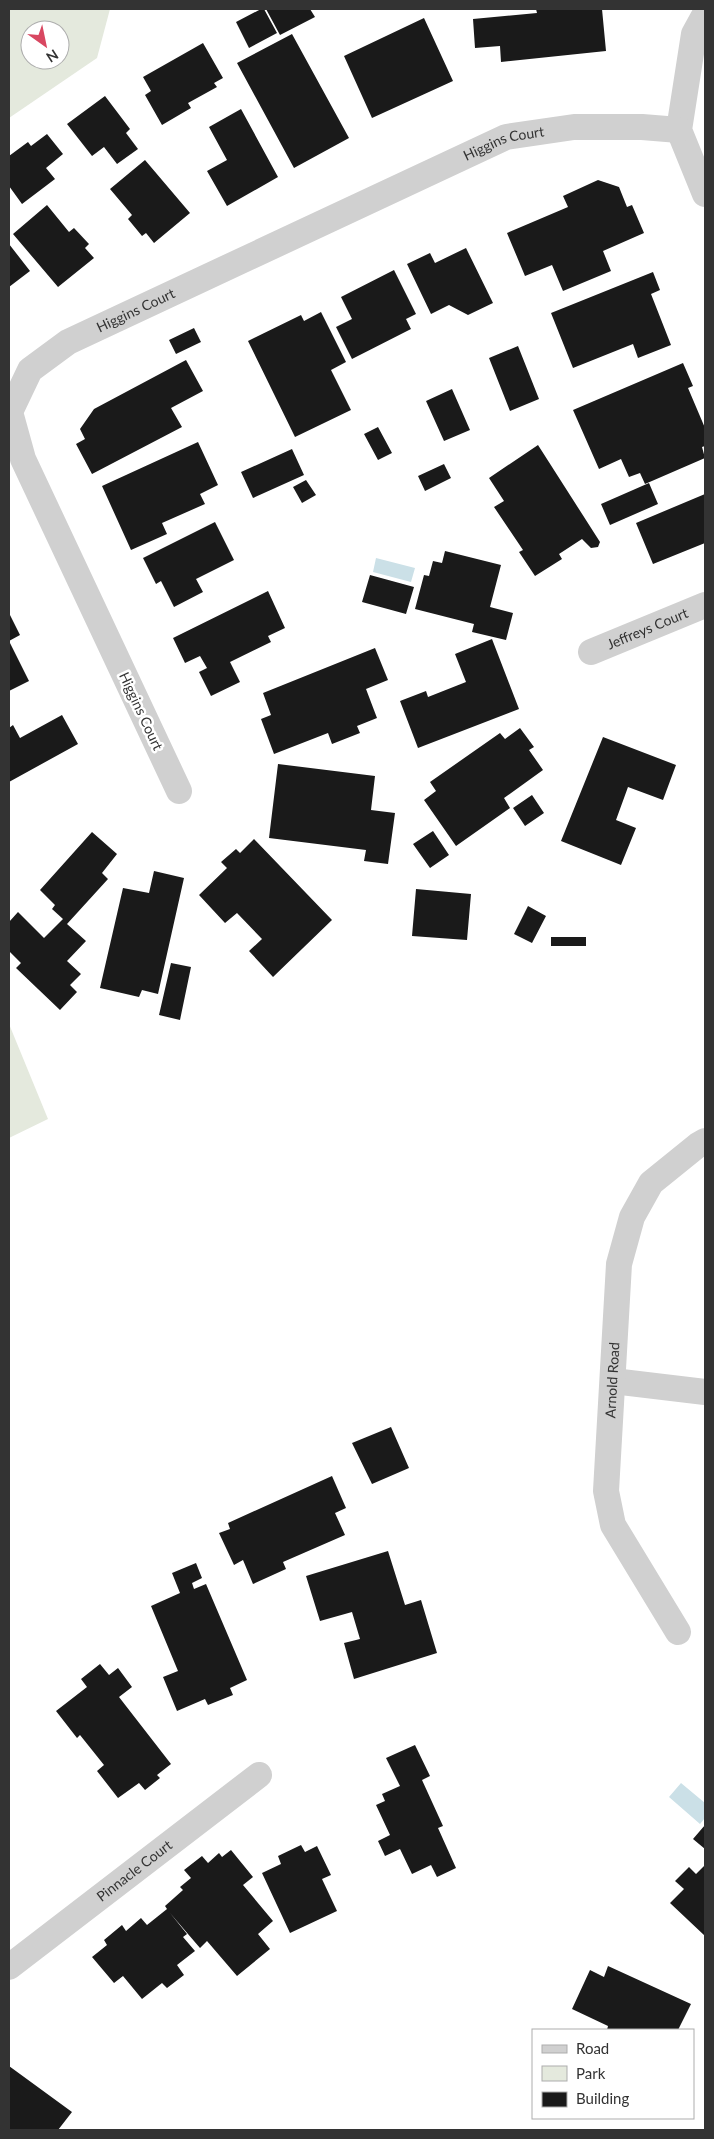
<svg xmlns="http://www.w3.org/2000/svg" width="714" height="2139" font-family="Lato,sans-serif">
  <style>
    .green { fill: #e4e9dd; fill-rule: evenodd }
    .water { fill: #cbe0e7 }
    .building { fill: #1a1a1a }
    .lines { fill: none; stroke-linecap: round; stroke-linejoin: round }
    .minor { stroke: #d0d0d0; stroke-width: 26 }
    .labels { text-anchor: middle; stroke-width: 5; stroke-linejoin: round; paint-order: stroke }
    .street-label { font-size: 14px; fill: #333; stroke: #fff }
  </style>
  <rect width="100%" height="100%" fill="#fff"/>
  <path class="green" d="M9 9H110L97 58 9 118ZM30 30H60V60H30Z
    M9 1024 48 1119 9 1138Z"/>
  <path class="water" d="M376 558 415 568 411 582 373 572Z
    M681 1783 705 1803V1818L700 1824 669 1797Z"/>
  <path class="building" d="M261 9H264L277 33 249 48 236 22Z
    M266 9H310L315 17 280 35Z
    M536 9H602L606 51 501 62 500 46 475 48 473 19 537 13Z
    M424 18 453 81 372 118 344 56Z
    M292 34 349 138 294 168 237 63Z
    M203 43 223 78 214 83 217 87 188 103 191 108 162 125 145 95 151 91 143 77Z
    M105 96 130 129 126 133 138 149 117 164 104 147 92 156 67 124Z
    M241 109 278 177 227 206 207 171 227 160 209 127Z
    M47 134 63 154 46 168 55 179 22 204 9 186V156L28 142 31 146Z
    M145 160 190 213 154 243 146 233 142 236 128 219 132 215 110 189Z
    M598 180 619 187 627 207 632 205 644 233 603 251 611 271 563 291 552 265 525 276 507 233 568 207 563 196Z
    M47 205 69 232 74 228 89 244 85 248 94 258 58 287 13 234Z
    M9 244 30 271 9 287Z
    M466 248 493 303 468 315 449 305 431 314 407 264 430 253 435 263Z
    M394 270 416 314 406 319 411 329 352 359 336 327 352 319 341 297Z
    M653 272 660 290 651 294 671 345 638 358 633 344 573 368 551 313Z
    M321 312 346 362 331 370 351 410 295 437 248 341 301 315 304 321Z
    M194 328 201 342 176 354 169 340Z
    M518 346 539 399 510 411 489 358Z
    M186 360 203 391 171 408 182 427 92 474 76 444 85 439 80 429 94 409Z
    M683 363 693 386 688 388 705 428V446L702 447 705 458 645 484 640 473 629 477 621 459 599 469 573 410Z
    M452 389 470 430 444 441 426 401Z
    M378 427 392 453 378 460 364 434Z
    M198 442 218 485 200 494 205 504 162 523 167 534 131 550 102 486Z
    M538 445 600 542 598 547 591 548 582 539 559 554 562 559 535 576 519 552 523 550 494 507 504 501 489 478Z
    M292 449 304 475 253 498 241 472Z
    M444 464 451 478 425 491 418 476Z
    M306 480 316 495 302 503 293 487Z
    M649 483 658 504 610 525 601 504Z
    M705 494V543L653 564 636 523Z
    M215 522 234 560 196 579 203 592 174 607 161 581 156 584 143 558Z
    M445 551 501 565 490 607 513 613 506 640 472 632 474 624 415 609 424 575 429 576 433 561 442 563Z
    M370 575 414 587 406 614 362 602Z
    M268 591 285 628 268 636 271 642 230 662 240 682 211 696 199 672 207 668 200 656 185 663 173 638Z
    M9 613 20 635 9 641Z
    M492 639 519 709 418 748 400 701 426 691 428 697 466 682 455 654Z
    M9 641 29 681 9 691Z
    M375 648 388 680 366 689 377 718 357 726 360 733 332 744 328 733 274 754 261 719 271 715 263 693Z
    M62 715 78 744 9 782V728L13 725 20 738Z
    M520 728 534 747 529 750 543 770 504 798 510 808 456 846 424 800 436 791 430 782 500 733 505 739Z
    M603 737 676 765 663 800 628 787 616 820 636 828 621 865 561 841Z
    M278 764 375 776 371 810 395 813 388 864 364 861 366 850 269 838Z
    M532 795 544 813 525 826 513 808Z
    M433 831 449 855 430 868 413 844Z
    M92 832 117 854 102 873 108 879 67 924 86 941 67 961 81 974 70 985 77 992 60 1010 16 968 21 963 9 951V922L18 912 44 938 63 919 52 909 55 905 40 890Z
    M254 839 332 920 273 977 249 951 262 939 237 913 225 923 199 895 227 868 221 862 236 849 240 853Z
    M154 871 184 878 158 994 142 990 139 997 100 988 123 888 149 893Z
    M416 889 471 894 467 940 412 936Z
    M528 906 546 916 532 943 514 934Z
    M551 937H586V946H551Z
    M171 963 191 967 180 1020 159 1015Z
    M391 1427 409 1468 372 1484 352 1443Z
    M332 1476 346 1508 335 1513 345 1535 283 1562 286 1569 253 1584 243 1560 234 1565 219 1533 230 1529 228 1523Z
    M388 1551 405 1605 421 1600 437 1653 354 1679 344 1643 360 1639 352 1612 320 1621 306 1576Z
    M196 1563 202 1578 192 1583 194 1589 206 1584 247 1680 230 1688 233 1695 208 1705 205 1699 177 1711 163 1677 178 1671 151 1606 180 1593 172 1573Z
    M100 1664 109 1675 118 1668 132 1687 119 1697 171 1764 157 1775 160 1778 145 1790 139 1783 118 1798 97 1771 104 1765 80 1735 77 1738 56 1711 87 1687 81 1679Z
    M415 1745 430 1776 422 1780 443 1826 438 1828 456 1868 437 1877 431 1865 412 1874 400 1849 385 1856 378 1841 390 1835 376 1805 385 1801 382 1794 400 1786 386 1758Z
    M705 1825V1849L693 1839Z
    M301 1845 305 1852 317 1846 331 1875 322 1879 337 1911 290 1933 262 1873 281 1864 278 1856Z
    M231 1850 253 1877 243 1885 273 1921 258 1934 270 1949 237 1976 207 1941 200 1948 170 1913 187 1934 183 1937 195 1951 177 1965 184 1975 167 1988 162 1983 142 1999 123 1976 114 1983 92 1957 107 1945 104 1940 122 1925 126 1931 141 1918 147 1925 167 1909 165 1906 183 1890 180 1887 191 1878 184 1870 202 1856 208 1863 219 1853 222 1857Z
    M705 1865V1936L670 1903 684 1889 675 1881 689 1867 696 1874Z
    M608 1966 691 2004 678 2030H607L608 2026 572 2009 590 1970 604 1977Z
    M9 2066 72 2112 58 2130H9Z"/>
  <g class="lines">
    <g class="minor">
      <path d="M705 14 694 34 679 130 705 194"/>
      <path id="s1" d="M591 652 705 605"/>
      <path id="s2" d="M179 791 23 459 10 412 30 370 68 342 506 137 574 127H642L679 130"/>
      <path d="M613 1381 705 1392"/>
      <path id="s3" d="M678 1632 613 1525 606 1491 619 1264 632 1217 651 1183 698 1145 705 1141"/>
      <path id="s4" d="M9 1967 259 1775"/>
    </g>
  </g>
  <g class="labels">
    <g class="street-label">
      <text dy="5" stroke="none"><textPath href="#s2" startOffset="989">Higgins Court</textPath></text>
      <text dy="5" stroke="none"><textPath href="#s2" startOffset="584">Higgins Court</textPath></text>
      <text dy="5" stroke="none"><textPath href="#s1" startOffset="61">Jeffreys Court</textPath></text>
      <text transform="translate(141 711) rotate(65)" y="5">Higgins Court</text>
      <text dy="5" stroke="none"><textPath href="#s3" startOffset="271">Arnold Road</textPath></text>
      <text dy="5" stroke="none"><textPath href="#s4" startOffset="158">Pinnacle Court</textPath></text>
    </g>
  </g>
  <rect width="714" height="2139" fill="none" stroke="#333333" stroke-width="20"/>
  <rect x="532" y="2029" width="162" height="90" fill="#ffffff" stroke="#adadad"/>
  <rect x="542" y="2045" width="25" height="8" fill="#d0d0d0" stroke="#adadad"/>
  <text x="576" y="2054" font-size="15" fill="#333333">Road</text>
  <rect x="542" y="2066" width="25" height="15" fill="#e4e9dd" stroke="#adadad"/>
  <text x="576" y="2079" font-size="15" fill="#333333">Park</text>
  <rect x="542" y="2092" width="25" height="15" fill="#1a1a1a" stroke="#adadad"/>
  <text x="576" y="2104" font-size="15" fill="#333333">Building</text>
  <g transform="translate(45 45) rotate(147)"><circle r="24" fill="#ffffff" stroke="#adadad"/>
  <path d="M0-4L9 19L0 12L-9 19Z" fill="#d84761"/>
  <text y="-8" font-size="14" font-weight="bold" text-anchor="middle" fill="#333333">N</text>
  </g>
</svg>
